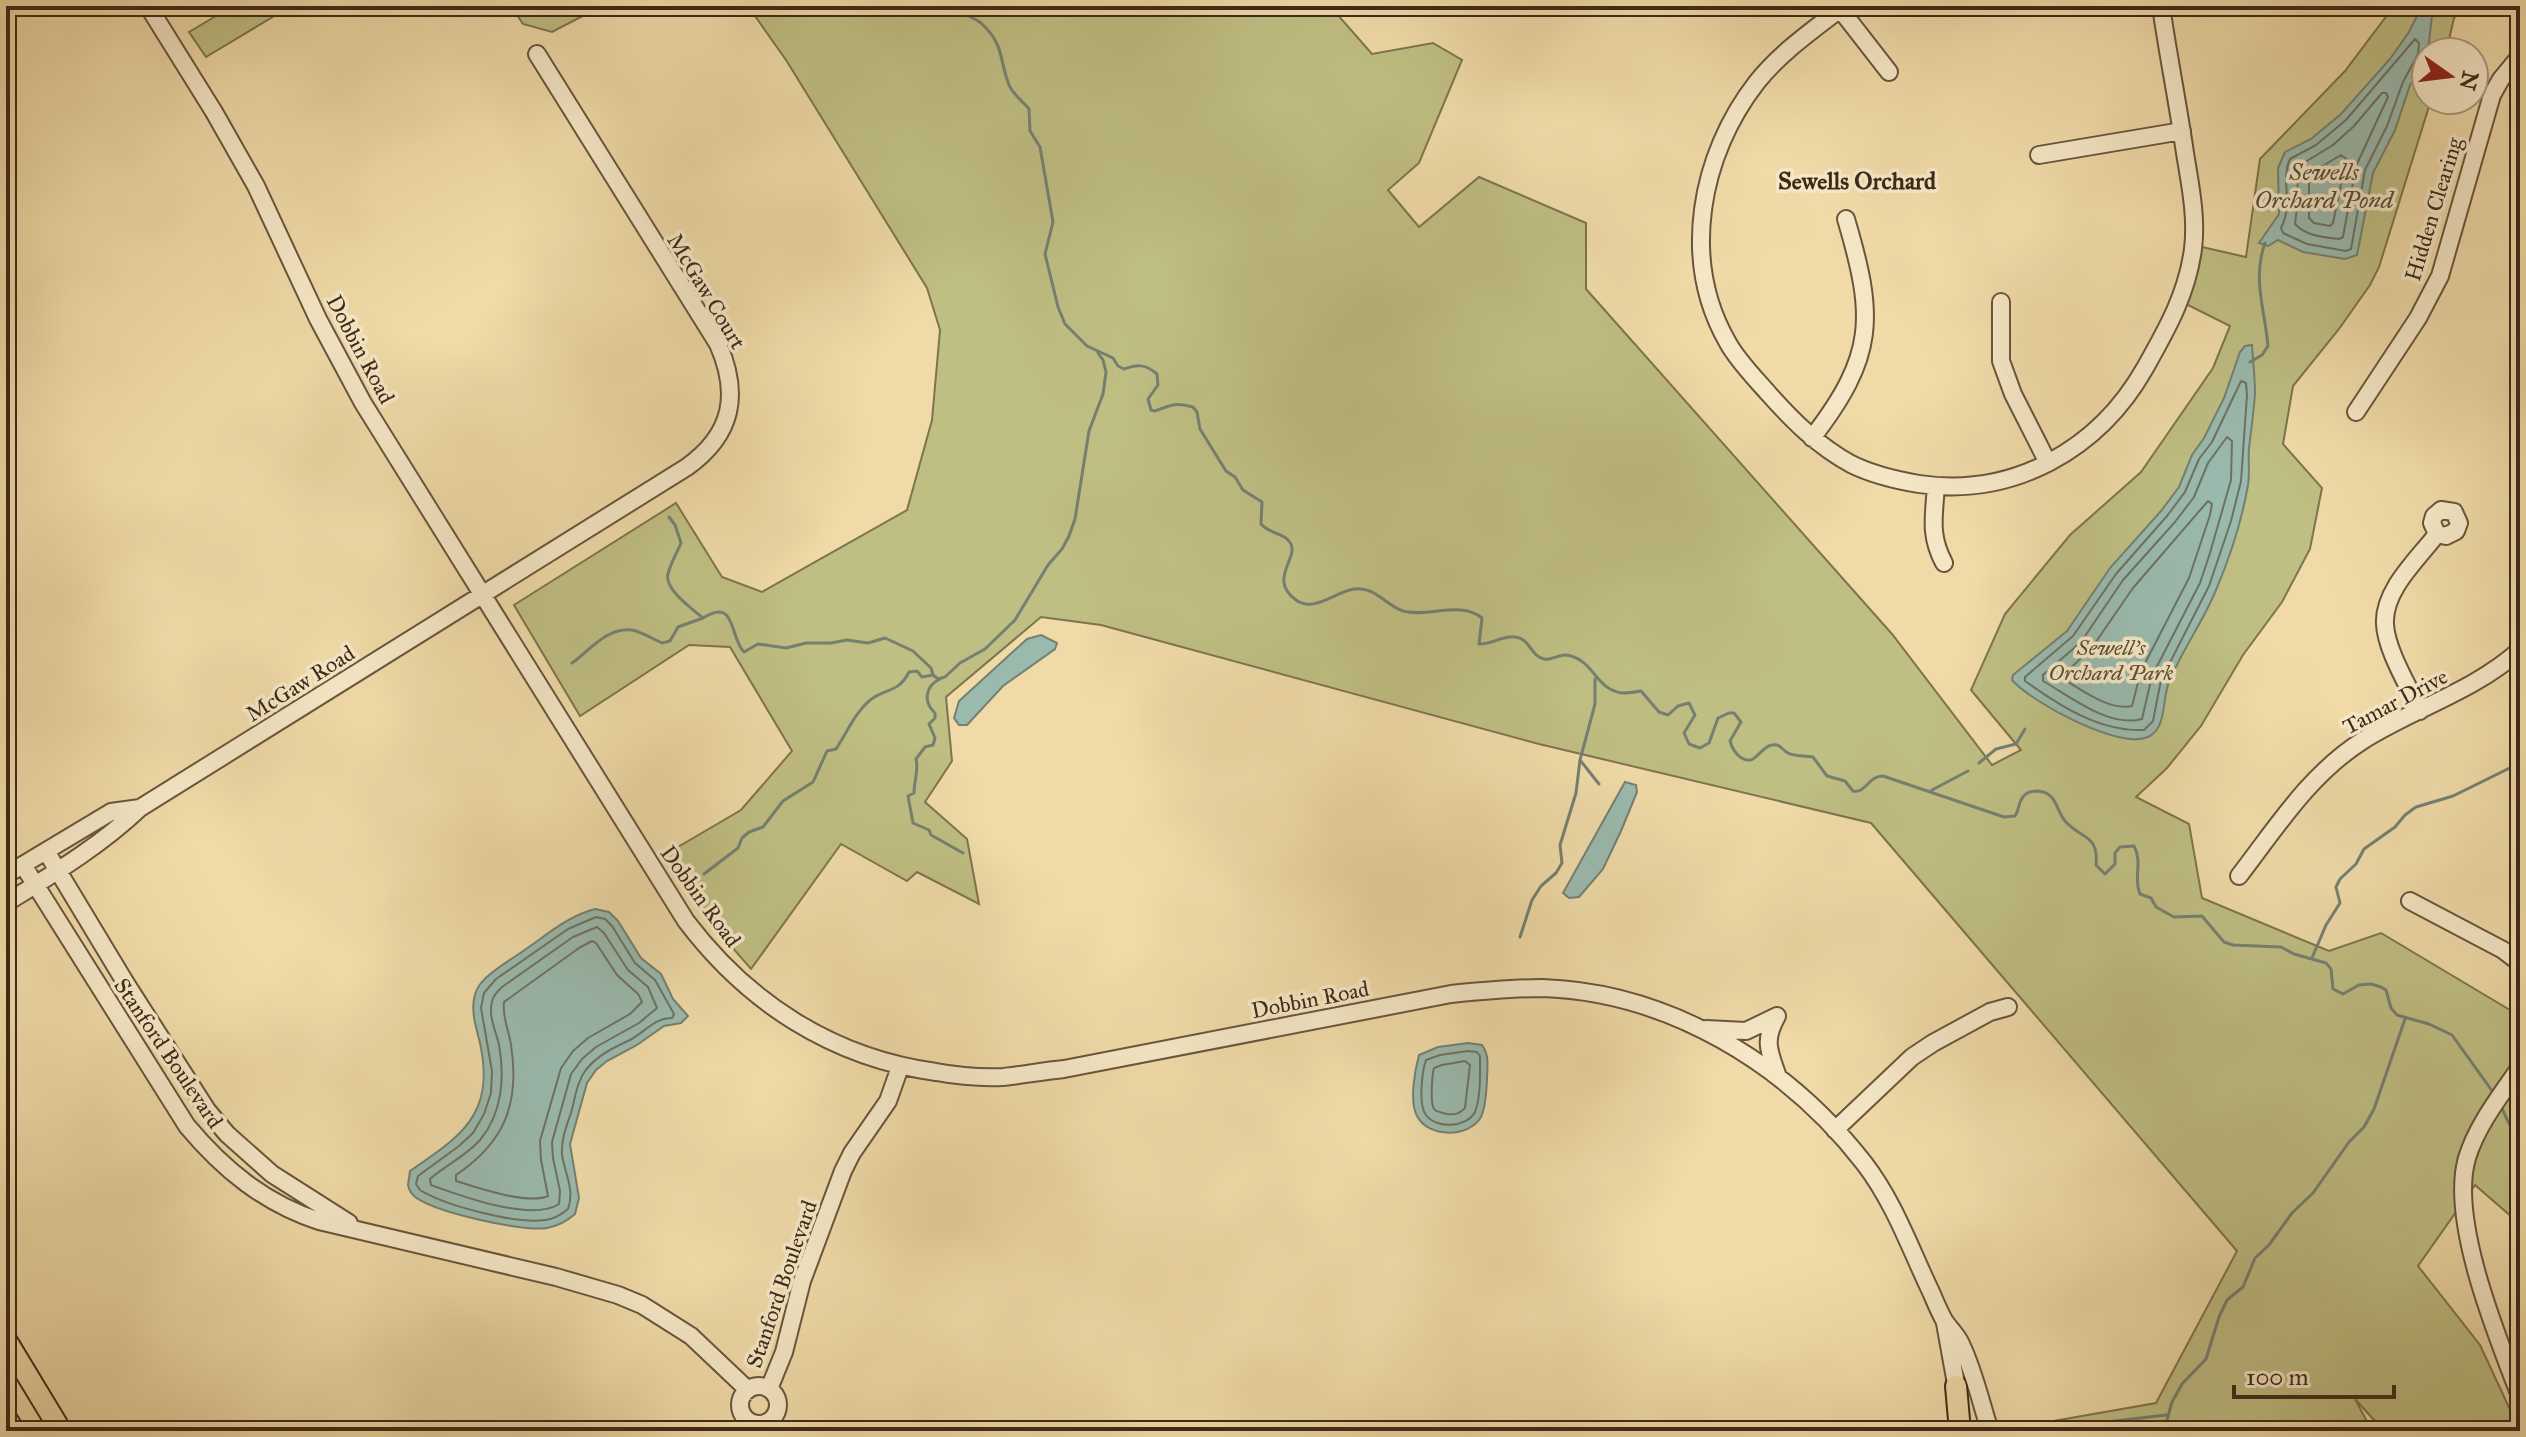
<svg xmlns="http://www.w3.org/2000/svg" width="2526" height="1437" font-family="'IM FELL Great Primer',serif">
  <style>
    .green { fill: #bfbe83; stroke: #7e744e; stroke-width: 2 }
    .water { fill: #9abaae; stroke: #758072; stroke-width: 2 }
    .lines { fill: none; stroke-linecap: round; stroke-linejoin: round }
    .shore { stroke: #6c7263; stroke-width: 2 }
    .stream { stroke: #758072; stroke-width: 3 }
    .minor-casing { stroke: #6a553c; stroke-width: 20 }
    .major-casing { stroke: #3e2918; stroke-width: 24 }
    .minor { stroke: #f5e7c6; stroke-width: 16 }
    .major { stroke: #efdaa8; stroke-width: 20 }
    .labels { text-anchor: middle; stroke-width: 7; stroke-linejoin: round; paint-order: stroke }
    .street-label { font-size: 22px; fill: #3e2918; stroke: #f5e7c6 }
    .park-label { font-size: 22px; font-style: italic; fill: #5e4e33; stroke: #f5e7c6 }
    .water-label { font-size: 24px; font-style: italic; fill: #554d3e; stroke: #f5e7c6 }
    .neighbourhood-label { font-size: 24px; font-weight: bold; fill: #3e2918; stroke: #f5e7c6 }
  </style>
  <rect width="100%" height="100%" fill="#efdaa8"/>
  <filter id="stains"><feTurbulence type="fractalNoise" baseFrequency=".0025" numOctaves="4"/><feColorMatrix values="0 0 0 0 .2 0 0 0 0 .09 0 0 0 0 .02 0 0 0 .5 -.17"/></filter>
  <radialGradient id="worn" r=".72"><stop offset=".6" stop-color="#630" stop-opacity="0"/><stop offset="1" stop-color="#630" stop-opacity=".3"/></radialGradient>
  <path class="green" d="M233 6H291L206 57 189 32Z
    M511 6H602L552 32 523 24Z
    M748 6H1330L1372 54 1433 43 1462 60 1419 163 1388 190 1419 227 1479 177 1586 223V289L1892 634 1992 765 2021 750 1971 690 2005 614 2070 535 2141 472 2213 368 2230 326 2180 301 2193 245 2246 257 2260 159 2345 71 2394 6H2465L2454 18 2446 52H2426V100H2431L2379 267 2370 285 2339 329 2293 386 2283 444 2322 488 2310 549 2282 602 2243 655 2201 726 2167 768 2136 797 2189 824 2202 898 2329 951 2381 933 2520 1016V1224L2475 1185 2418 1266 2480 1345 2520 1431H2384L2355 1399 2372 1431H2008V1429L2156 1403 2237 1251 1871 823 1539 744 1101 625 1041 617 946 697 952 761 925 802 967 839 979 904 917 872 907 881 841 844 751 969 710 922 666 854 741 810 792 751 730 647 689 645 580 716 514 605 676 503 722 577 762 592 907 510 932 420 940 330 927 288 786 60Z"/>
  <path class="water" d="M2422 6H2433L2429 42 2418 74 2410 85 2395 130 2373 173 2357 255 2345 259 2303 252 2278 240 2268 246 2259 243 2279 214 2278 168 2285 152 2311 139 2341 114 2390 59 2409 32Z
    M2252 345C2253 361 2255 377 2255 393 2254 411 2251 430 2249 448 2248 460 2250 473 2248 485 2242 520 2230 557 2216 590 2203 622 2182 650 2169 682 2162 698 2167 729 2148 737 2119 750 2031 702 2012 680L2013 675 2067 631 2110 568 2161 511 2179 487 2192 455 2204 438 2224 398 2240 352 2245 346Z
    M1041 635 1057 643 1055 649 1003 686 967 725H959L954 718 959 701 1027 639Z
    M1625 782 1636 785 1637 792 1621 831 1603 869 1579 897 1569 898 1563 893Z
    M595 909 609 912 618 921 641 958 661 974 673 999 688 1016 681 1023 664 1026 637 1045 607 1061 596 1070 587 1083 570 1144 579 1198 575 1214C566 1222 558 1226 547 1228 522 1232 433 1212 414 1196 409 1192 410 1191 408 1185L410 1171C460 1137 494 1115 481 1048 478 1032 471 1016 474 999 475 993 477 988 481 983 493 969 511 960 526 949 548 934 568 916 595 909Z
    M1468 1043 1482 1045C1490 1056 1487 1068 1487 1081 1486 1092 1486 1107 1481 1117 1469 1138 1428 1138 1417 1116 1409 1101 1415 1070 1419 1055L1438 1047Z"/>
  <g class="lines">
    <path class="shore" d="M2415 39 2419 43 2418 54 2403 82 2387 126 2365 170 2351 249 2346 251 2307 244 2283 233 2281 228C2294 203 2280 180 2290 159L2316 145 2346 120Z
      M2382 93H2386L2388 97 2356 166 2343 237 2339 239C2323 237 2306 236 2295 224L2298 198 2297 167 2333 145 2354 126Z
      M2341 155 2346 159 2333 223 2330 226 2314 223 2309 218V174Z
      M2241 381 2246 383 2247 395 2241 481 2231 521 2209 586 2161 680 2153 721 2144 730C2100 732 2060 706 2025 681V677L2073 636 2116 574 2167 516 2185 492 2199 459 2212 442Z
      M2227 437 2232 441 2231 480 2210 553 2200 583 2152 676 2142 719C2109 728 2071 697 2043 681V675L2081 642 2123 580 2175 522 2194 497 2208 463Z
      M2208 501 2212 504 2210 515 2189 578 2141 671 2132 706C2110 711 2083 691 2065 680L2064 674 2091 649 2133 588Z
      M596 917 605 919 612 926 635 963 655 980 674 1014 672 1018C654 1018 645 1032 630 1040 610 1049 586 1061 579 1083 575 1093 574 1103 571 1113 566 1127 561 1140 562 1155 565 1174 575 1190 568 1209 561 1215 554 1219 545 1220 515 1224 446 1206 420 1190L416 1184 418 1176 459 1146 473 1133 484 1114 491 1093 492 1071 481 1008 484 993 496 979 568 929Z
      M597 927 604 933 628 970 648 987 657 1008 639 1023 596 1047 582 1059 571 1074 552 1142 553 1158 560 1191 559 1204C531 1222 461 1196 431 1185L430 1179C446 1165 466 1156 480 1140 502 1114 505 1078 499 1045 496 1031 488 1016 492 1002 493 995 498 991 502 987L573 937Z
      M592 941 596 943 617 975 638 994 642 1002 630 1014 588 1038 573 1051 561 1068 540 1141 541 1160 548 1196C528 1205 478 1188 456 1181V1175C505 1142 520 1103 511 1045 509 1031 502 1017 504 1002L579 948Z
      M1468 1051 1477 1052 1480 1056C1480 1072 1481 1097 1475 1112 1467 1128 1436 1129 1426 1115 1418 1105 1422 1072 1426 1060L1440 1055Z
      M1465 1061 1470 1065 1465 1108C1459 1114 1455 1115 1447 1114 1444 1113 1436 1112 1434 1109 1430 1103 1432 1075 1434 1068L1442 1065Z"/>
    <path class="stream" d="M948 6C958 13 971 15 981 23 1005 45 999 60 1009 85 1014 96 1022 100 1029 109L1030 131 1040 147 1053 222 1045 254 1058 307 1065 324 1087 346 1113 358 1118 366 1124 369C1138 364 1145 364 1157 374L1158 385 1148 399 1151 410 1155 411C1171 405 1175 402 1193 407L1197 412 1200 429 1226 471 1235 477 1243 490 1262 502 1261 524C1269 534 1286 533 1291 544 1298 559 1268 580 1296 600 1314 613 1335 592 1354 589 1375 586 1385 605 1403 611 1428 618 1461 600 1482 618L1479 644C1491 645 1503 635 1515 637 1530 638 1531 657 1544 659 1554 661 1559 651 1574 657 1594 664 1598 691 1623 693 1629 693 1635 692 1641 691L1659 712 1668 715 1678 706 1689 703 1695 715 1684 733 1689 744 1700 748 1709 743 1718 718 1729 713H1734L1741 722 1730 741C1732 748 1735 753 1740 757 1756 768 1759 747 1772 745 1780 743 1782 750 1788 753 1795 757 1805 755 1813 757L1827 776 1845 781 1853 791C1867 793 1868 776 1883 776L2004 817 2015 816C2020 809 2018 799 2026 794 2029 791 2034 791 2038 791 2058 793 2055 810 2066 822 2081 839 2099 834 2096 865L2105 874 2115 864V853L2120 847 2134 846C2143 862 2133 878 2140 894L2151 898 2156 907 2174 917 2202 916 2224 942 2233 945 2281 947 2294 954 2326 963 2331 969 2333 989 2343 994 2359 985 2371 984 2381 987 2386 990 2391 1008 2397 1015 2429 1024 2452 1035 2495 1095
      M2250 362 2262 355 2268 346C2265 310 2252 279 2265 243
      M669 517 675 525 681 543C677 553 670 564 668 574 664 589 692 609 703 618 737 597 729 637 744 652L758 644 786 648 806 643H831L847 640 868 643 885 638 913 651 931 668 933 675
      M572 663C590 650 607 627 632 630 642 632 653 639 662 643L670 641 678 627 703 618
      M940 679C925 686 923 702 935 713V718L929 724 935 738 933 745 925 747 916 759C919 769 914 781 914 793L908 796 913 823 929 830 931 835 963 853
      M1580 760 1599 784
      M1979 763 1996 749 2016 744 2025 729
      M1932 790 1968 771
      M704 874 738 848 742 838 749 832 763 827 783 801 813 782 827 751 836 749C847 733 854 714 869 701 884 688 898 694 909 672L917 671 922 677 933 675 938 679 945 677 960 663 985 649 1015 620 1048 565 1062 549 1069 536 1075 519 1089 431 1103 394 1106 372 1103 360 1098 353
      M1520 937 1532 900 1541 886 1556 873 1562 863 1560 845 1576 793 1580 760 1595 704V679
      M2312 958 2326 925 2340 903 2336 887 2340 879 2356 864 2364 849 2395 827 2405 815 2416 807 2453 796 2520 763
      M2500 1105C2507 1116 2507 1128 2520 1133
      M2056 1431 2081 1425 2166 1415
      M2164 1431 2172 1402 2182 1384 2206 1359 2219 1317 2227 1300 2243 1287 2255 1258 2269 1245 2292 1213 2313 1193 2349 1142 2364 1127 2374 1109 2405 1019"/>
    <defs>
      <path id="minor" d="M148 6 214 112 256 186 318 319 363 403 686 921C748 1003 833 1058 936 1072 958 1076 981 1078 1003 1077 1023 1075 1043 1071 1064 1069L1451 994C1481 991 1512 988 1542 988 1669 992 1787 1064 1864 1163 1894 1202 1910 1248 1931 1292 1935 1301 1939 1311 1944 1320 1949 1328 1957 1335 1961 1344 1974 1371 1981 1403 1990 1431
        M1844 6C1814 29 1781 52 1757 82 1700 155 1680 260 1728 343 1738 361 1754 377 1768 393 1793 421 1818 446 1851 464 1873 475 1895 480 1919 484 2014 498 2099 449 2145 368 2167 329 2187 294 2193 249 2197 217 2190 184 2185 153 2178 104 2168 55 2161 6
        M1840 9 1889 72
        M2039 155 2182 131
        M2001 302V361L2013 394 2048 463
        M2356 412 2418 318 2440 276 2492 95 2501 79 2520 56
        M1812 438C1876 355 1875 317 1846 219
        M1936 486C1934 516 1929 535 1944 563
        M2420 711C2409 687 2386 650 2385 624 2383 590 2418 559 2437 534L2432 523 2434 516 2441 510 2454 512 2459 523 2456 531 2446 536 2437 534
        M46 851 125 982 207 1110 227 1134 272 1174 349 1223
        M23 865 187 1126C223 1169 264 1203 319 1221L556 1277 618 1295 642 1305 691 1336 748 1390
        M6 875 111 812 140 808
        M2239 876C2276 828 2309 775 2362 741 2414 708 2473 692 2520 650
        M2410 901 2503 950 2520 963
        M6 903C53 874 100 846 140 808L687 467C733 434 740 394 718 344L537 54
        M1777 1016C1763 1041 1769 1051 1778 1077
        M1706 1029 1746 1031 1777 1016
        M2520 1067C2501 1095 2477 1125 2467 1158 2449 1220 2497 1336 2520 1396
        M1835 1130 1912 1057 1933 1043 1990 1012 2008 1007
        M1945 1323 1958 1395
        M740 1405a19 19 0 1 1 38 0a19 19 0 1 1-38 0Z
        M769 1389 784 1352 802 1281 843 1171 852 1153 888 1101 900 1067"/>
      <path id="major" d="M6 1340 61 1431
        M1956 1386 1960 1431
        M6 1418 14 1431"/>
    </defs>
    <use href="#minor" class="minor-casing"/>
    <use href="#major" class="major-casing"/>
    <use href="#minor" class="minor"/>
    <use href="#major" class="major"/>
  </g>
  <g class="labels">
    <g class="street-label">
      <text transform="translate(2433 209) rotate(-73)" y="8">Hidden Clearing</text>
      <text transform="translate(707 291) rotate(59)" y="8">McGaw Court</text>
      <text transform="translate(361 349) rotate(62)" y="8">Dobbin Road</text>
      <text transform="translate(300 683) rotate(-32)" y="8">McGaw Road</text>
      <text transform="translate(2395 701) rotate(-28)" y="8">Tamar Drive</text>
      <text transform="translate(701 896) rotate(54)" y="8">Dobbin Road</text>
      <text transform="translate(1310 999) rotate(-11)" y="8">Dobbin Road</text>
      <text transform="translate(169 1053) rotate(56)" y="8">Stanford Boulevard</text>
      <text transform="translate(781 1284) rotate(-71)" y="8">Stanford Boulevard</text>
    </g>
    <g class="park-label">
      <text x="2111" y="655">Sewell's<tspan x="2111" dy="25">Orchard Park</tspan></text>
    </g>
    <g class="water-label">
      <text x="2324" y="180">Sewells<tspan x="2324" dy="28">Orchard Pond</tspan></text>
    </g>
    <g class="neighbourhood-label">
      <text x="1857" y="189">Sewells Orchard</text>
    </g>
  </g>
  <rect width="2526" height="1437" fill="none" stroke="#efdaa8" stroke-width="32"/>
  <rect x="8" y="8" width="2510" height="1421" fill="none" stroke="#3e2918" stroke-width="4"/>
  <rect x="16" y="16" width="2494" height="1405" fill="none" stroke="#3e2918" stroke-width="2"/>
  <g transform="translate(2450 76) rotate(104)"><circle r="38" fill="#f5e7c6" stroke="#ac9b80" stroke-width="2"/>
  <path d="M0-6L14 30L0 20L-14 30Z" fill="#8f2418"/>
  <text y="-12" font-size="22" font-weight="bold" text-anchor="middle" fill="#3e2918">N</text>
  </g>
  <path d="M2234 1385v12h160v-12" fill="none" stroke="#3e2918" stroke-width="4"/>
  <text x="2246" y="1385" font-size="24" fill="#3e2918" stroke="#f5e7c6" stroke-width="6" paint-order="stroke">100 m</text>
  <rect width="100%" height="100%" filter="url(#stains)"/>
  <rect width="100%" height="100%" fill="url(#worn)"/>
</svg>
